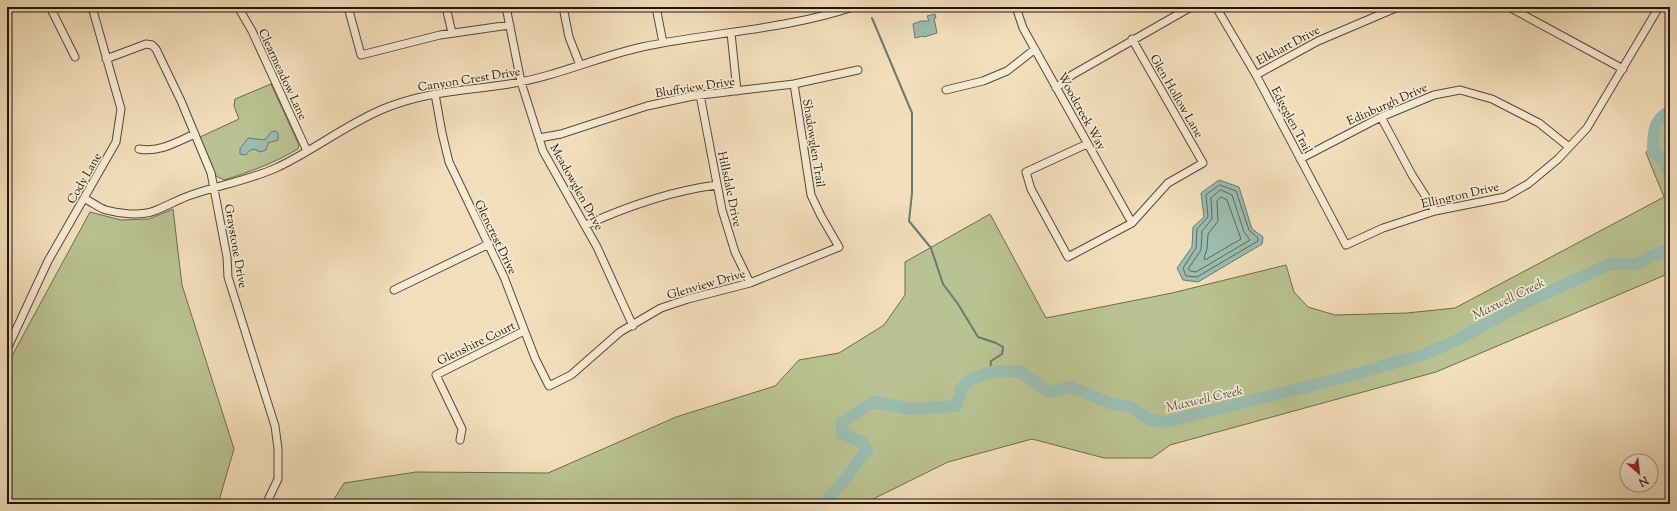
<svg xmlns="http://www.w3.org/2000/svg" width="1677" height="511" font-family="'Sorts Mill Goudy',serif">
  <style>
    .green { fill: #b9c292; stroke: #6c6c50 }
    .water { fill: #9bbcae; stroke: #697a6e }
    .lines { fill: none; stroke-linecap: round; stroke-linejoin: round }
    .shore { stroke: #5d695e; stroke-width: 1 }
    .stream { stroke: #697a6e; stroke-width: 2 }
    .river { stroke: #9bbcae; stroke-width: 12 }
    .minor-casing { stroke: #544839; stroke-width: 9 }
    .minor { stroke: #f7ead3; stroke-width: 7 }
    .labels { text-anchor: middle; stroke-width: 3.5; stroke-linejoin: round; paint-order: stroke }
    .street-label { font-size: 12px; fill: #1f160e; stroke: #f7ead3 }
    .water-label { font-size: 13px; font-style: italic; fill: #4a5046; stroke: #f7ead3 }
  </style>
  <rect width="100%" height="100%" fill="#f3debb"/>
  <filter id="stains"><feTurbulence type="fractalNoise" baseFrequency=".005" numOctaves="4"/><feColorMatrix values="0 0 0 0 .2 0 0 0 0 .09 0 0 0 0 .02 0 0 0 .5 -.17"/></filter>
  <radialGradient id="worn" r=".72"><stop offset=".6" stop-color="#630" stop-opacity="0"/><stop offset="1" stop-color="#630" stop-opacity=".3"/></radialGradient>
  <path class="green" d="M271 84 299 145 298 149C274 163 250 172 224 180L216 176 200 137 239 119 234 106 235 99Z
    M1670 106V273L1436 372 1170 445 1152 458H1104L1032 439 948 462 863 504H331L344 483 416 472 548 473 676 417 775 386 799 360 839 353 884 325 905 295V262L990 214 1046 318 1172 293 1286 265 1294 292 1308 307 1335 315 1407 313 1455 308 1664 197 1646 153Z
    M173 209 182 285 234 449 218 504H7V365L90 212 121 220 149 219Z"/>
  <path class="water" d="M935 14 936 18H934L937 33 924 37 923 36 915 38 913 24 921 21H929L927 16Z
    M275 131 278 133V140L268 143 266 150 260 152 254 149 249 151 246 155 240 154V149L248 138 265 140 271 132Z
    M1219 180 1239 187 1252 229 1263 237 1262 244 1198 282 1183 280 1177 268 1192 247 1193 227 1204 217 1201 193Z"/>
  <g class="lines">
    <path class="shore" d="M1220 185 1236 191 1249 230 1258 238V241L1197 277 1186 276 1183 268 1196 248 1197 229 1208 217 1206 195Z
      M1221 190 1232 195 1244 232 1250 240 1196 272 1190 271 1188 269 1201 250 1202 231 1212 219 1211 198Z
      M1221 197 1227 200 1241 239 1205 260 1204 258 1207 249 1208 234 1218 221 1217 201Z"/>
    <path class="stream" d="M872 18 912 113V193L909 221 931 248 943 284 958 304 978 337 996 343 1003 347 1002 354 991 361 990 372"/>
    <path class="river" d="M1670 111C1653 120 1653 133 1653 151L1664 161 1670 175
      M824 504 842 483 867 450 862 442 842 434V422L874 402 910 409 956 406 961 389 968 381 990 372 1019 371 1049 392 1071 387 1110 403 1131 407 1150 420 1166 422 1323 383 1423 355 1451 343 1527 302 1610 264H1636L1670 248"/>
    <defs>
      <path id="minor" d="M50 7 75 57
        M238 7 252 31 307 151
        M348 7 361 55 440 35 510 25
        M446 7 452 33
        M506 7 521 82 543 151 597 247 633 326
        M563 7 569 37 580 65
        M656 7 663 43
        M1016 7 1023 28 1132 223
        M1216 7 1256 75 1346 245 1383 228 1435 211 1505 197 1528 184 1558 159 1587 128 1659 7
        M1509 7 1623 69
        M731 33 737 91
        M106 59 146 44 152 45 156 49 181 101 211 173 227 257 228 277 275 426 278 449V479L266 504
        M1256 75 1318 41 1398 7
        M1056 88 1072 75 1191 7
        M946 90 983 81 1007 71 1035 49
        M435 94 442 133 449 162 504 277 535 358 549 386 571 375 620 332 661 308 688 299 750 283 839 247 821 216 811 195 794 84
        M700 95 722 210 735 252 750 283
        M1381 117 1412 175 1435 211
        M539 138 561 134 647 106 693 96 794 84 858 70
        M1087 144 1026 172 1031 189 1068 257 1132 223 1168 183 1203 163 1132 39
        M139 149C159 153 176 142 195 134
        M1300 159 1381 117 1434 95 1460 90 1492 99 1539 123 1569 147
        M85 199C92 202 99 208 106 210 120 214 141 216 154 211 167 206 179 199 191 195 220 185 249 180 276 168 313 151 345 125 383 109 427 91 464 91 509 84 555 77 597 57 642 47 712 32 784 30 853 7
        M586 225C628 206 670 191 717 185
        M394 290 489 244
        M7 349 48 261 116 142 121 109 92 7
        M460 440 462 429 436 375 524 331"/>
    </defs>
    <use href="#minor" class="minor-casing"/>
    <use href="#minor" class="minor"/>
  </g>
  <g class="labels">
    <g class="street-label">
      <text transform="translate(1288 45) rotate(-28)" y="4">Elkhart Drive</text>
      <text transform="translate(283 74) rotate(65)" y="4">Clearmeadow Lane</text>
      <text transform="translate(469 79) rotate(-9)" y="4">Canyon Crest Drive</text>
      <text transform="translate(695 87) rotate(-9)" y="4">Bluffview Drive</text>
      <text transform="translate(1177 96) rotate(60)" y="4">Glen Hollow Lane</text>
      <text transform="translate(1387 104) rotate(-24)" y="4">Edinburgh Drive</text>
      <text transform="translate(1082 111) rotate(61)" y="4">Woodcreek Way</text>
      <text transform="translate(1292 120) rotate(62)" y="4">Edgeglen Trail</text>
      <text transform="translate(814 143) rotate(81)" y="4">Shadowglen Trail</text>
      <text transform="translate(84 178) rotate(-60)" y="4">Cody Lane</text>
      <text transform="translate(577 187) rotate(61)" y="4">Meadowglen Drive</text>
      <text transform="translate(730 189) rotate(78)" y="4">Hillsdale Drive</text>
      <text transform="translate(1460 195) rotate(-13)" y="4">Ellington Drive</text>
      <text transform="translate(496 237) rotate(64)" y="4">Glencrest Drive</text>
      <text transform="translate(236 246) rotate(80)" y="4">Graystone Drive</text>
      <text transform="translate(706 284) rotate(-16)" y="4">Glenview Drive</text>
      <text transform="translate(476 343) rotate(-26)" y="4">Glenshire Court</text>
    </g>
    <g class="water-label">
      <text transform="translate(1508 298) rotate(-26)" y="5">Maxwell Creek</text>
      <text transform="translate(1204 398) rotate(-13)" y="5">Maxwell Creek</text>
    </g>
  </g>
  <rect width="1677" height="511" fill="none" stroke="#f3debb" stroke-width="24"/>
  <rect x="8" y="8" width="1661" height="495" fill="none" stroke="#1f160e" stroke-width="2"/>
  <rect x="12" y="12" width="1653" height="487" fill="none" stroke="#1f160e"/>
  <g transform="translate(1639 473) rotate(152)"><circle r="19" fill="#f7ead3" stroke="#a19584"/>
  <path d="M0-3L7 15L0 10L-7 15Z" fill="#8f2418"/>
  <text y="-6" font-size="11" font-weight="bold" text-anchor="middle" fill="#1f160e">N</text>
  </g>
  <rect width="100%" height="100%" filter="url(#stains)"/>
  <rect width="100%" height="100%" fill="url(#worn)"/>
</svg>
